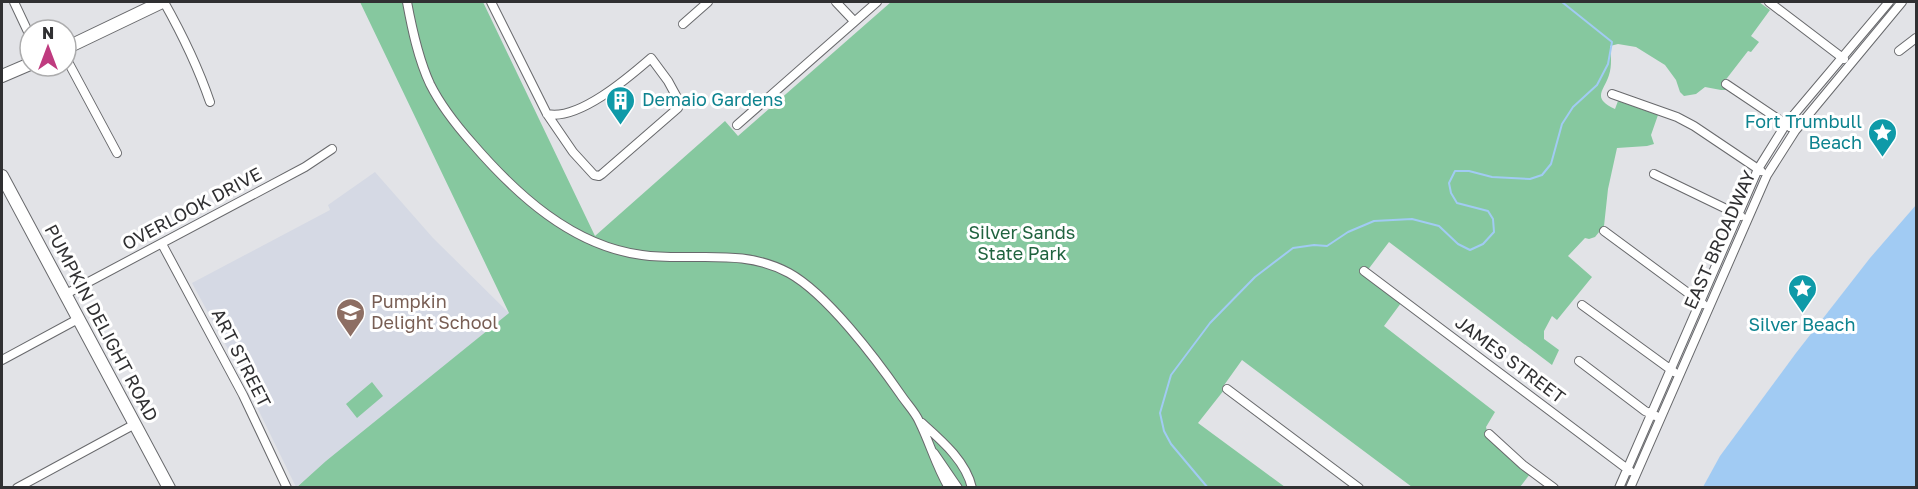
<svg xmlns="http://www.w3.org/2000/svg" width="1918" height="489" font-family="'Golos Text',sans-serif">
  <style>
    .built { fill: #d5d9e4 }
    .green { fill: #86c89f }
    .water { fill: #a1cbf3 }
    .lines { fill: none; stroke-linecap: round; stroke-linejoin: round }
    .stream { stroke: #a1cbf3; stroke-width: 2 }
    .street-casing { stroke: #68696c; stroke-width: 10 }
    .secondary-casing { stroke: #68696c; stroke-width: 14 }
    .street { stroke: #fff; stroke-width: 8 }
    .secondary { stroke: #fff; stroke-width: 12 }
    .labels { text-anchor: middle; stroke-width: 6; stroke-linejoin: round; paint-order: stroke }
    .culture-label { font-size: 18px; fill: #0d838f; stroke: #fff; text-anchor: start }
    .street-label { font-size: 18px; fill: #303032; stroke: #fff }
    .park-label { font-size: 18px; fill: #20633f; stroke: #fff }
    .education-label { font-size: 18px; fill: #785e54; stroke: #fff; text-anchor: start }
  </style>
  <rect width="100%" height="100%" fill="#e2e3e7"/>
  <path class="built" d="M375 172 433 238 509 313 296 487 235 362 192 283 330 210 328 205Z"/>
  <path class="green" d="M360 2H483L595 236 725 121 738 136 891 2H1759L1770 10 1751 36 1759 42 1751 52 1748 51 1724 82 1728 90H1721L1705 87 1696 94 1684 96 1680 92 1676 80 1665 65 1636 47 1618 44 1610 46C1611 55 1612 66 1609 75 1604 91 1591 98 1615 109L1618 101 1658 115 1651 135 1654 144 1647 146 1617 148 1608 189 1604 226 1595 237 1589 239 1585 238 1568 256 1592 277 1557 320 1552 316 1544 331V339L1559 350 1552 365 1389 242 1364 275 1401 303 1384 326 1495 412 1486 427 1489 439 1530 474 1520 487H1412L1242 360 1222 388 1224 390 1198 423 1285 487 296 488 326 461 509 313Z
    M372 382 383 396 357 418 346 404Z"/>
  <path class="water" d="M1916 205V487H1703L1720 456 1796 353 1870 258Z"/>
  <g class="lines">
    <path class="stream" d="M1208 488 1171 444 1164 431 1160 413 1171 375 1210 323 1255 277 1293 248 1314 245 1327 246 1348 232 1374 221 1412 219 1439 226 1458 244 1470 250 1483 244 1494 232 1493 219 1488 211 1457 203 1451 193 1449 183 1455 171H1469L1492 177 1530 179 1542 175 1551 164 1562 124 1573 107 1597 85 1608 64 1612 42 1562 2"/>
    <defs>
      <path id="street" d="M14 2 30 36
        M164 2C182 34 198 67 210 102
        M407 2C412 29 418 58 430 84 441 106 456 125 472 143 516 194 572 246 642 255 691 262 742 247 789 273 827 294 876 359 901 395 907 404 915 412 919 421 930 443 936 466 949 488
        M491 2 547 114 573 152 594 175 599 176 602 174 678 108 680 103 668 81 651 58C628 78 578 121 547 114
        M836 2 854 21
        M1769 2 1844 59
        M683 24 708 2
        M1899 51 1916 38
        M66 58 117 153
        M1726 84 1790 127
        M1612 94 1677 117 1694 126 1761 171
        M737 125 877 2
        M1654 174 1741 216
        M1604 231 1703 304
        M162 244 243 395 287 488
        M1364 271 1630 471
        M66 294 305 167 332 149
        M1582 305 1674 372
        M2 360 78 319
        M1579 361 1645 411 1656 416
        M1227 389 1359 488
        M922 423C941 440 966 461 972 488
        M1489 434 1523 465 1554 488
        M934 453 958 488
        M17 488 135 424
        M1619 488 1758 169 1786 124 1889 2
        M1630 488 1767 175 1795 131 1902 2"/>
      <path id="secondary" d="M66 48 162 2
        M2 76 30 64
        M2 176 169 488"/>
    </defs>
    <use href="#street" class="street-casing"/>
    <use href="#secondary" class="secondary-casing"/>
    <use href="#street" class="street"/>
    <use href="#secondary" class="secondary"/>
  </g>
  <defs>
    <symbol id="building-pin" viewBox="-11 -11 22 30"><path d="M0 17L-7.5 6A9.5 9.5 0 1 1 7.5 6Z" fill="#0f9aa8" stroke="#fff"/><path d="M-4-6H4V6H1V3H-1V6H-4ZM-2.5-4.3h1.7v1.8h-1.7ZM.8-4.3h1.7v1.8H.8ZM-2.5-1h1.7V.8h-1.7ZM.8-1h1.7V.8H.8Z" fill="#fff"/></symbol>
    <symbol id="sight-pin" viewBox="-11 -11 22 30"><path d="M0 17L-7.5 6A9.5 9.5 0 1 1 7.5 6Z" fill="#0f9aa8" stroke="#fff"/><path d="M0-6L1.8-2.2L6-1.7L2.9 1.2L3.7 5.4L0 3.3L-3.7 5.4L-2.9 1.2L-6-1.7L-1.8-2.2Z" fill="#fff"/></symbol>
    <symbol id="school-pin" viewBox="-11 -11 22 30"><path d="M0 17L-7.5 6A9.5 9.5 0 1 1 7.5 6Z" fill="#8d6e63" stroke="#fff"/><path d="M0-5L7-2L0 1L-7-2ZM-4 1L0 2.5L4 1V4Q0 6-4 4Z" fill="#fff"/></symbol>
  </defs>
  <g fill-rule="evenodd">
    <use href="#building-pin" x="604" y="84" width="33" height="45"/>
    <use href="#sight-pin" x="1866" y="116" width="33" height="45"/>
    <use href="#sight-pin" x="1786" y="272" width="33" height="45"/>
    <use href="#school-pin" x="334" y="296" width="33" height="45"/>
  </g>
  <g class="labels">
    <g class="culture-label">
      <text x="642" y="106">Demaio Gardens</text>
      <text x="1862" y="128" text-anchor="end">Fort Trumbull<tspan x="1862" dy="21">Beach</tspan></text>
      <text x="1802" y="331" text-anchor="middle">Silver Beach</text>
    </g>
    <g class="street-label">
      <text transform="translate(192 209) rotate(-28)" y="6">OVERLOOK DRIVE</text>
      <text transform="translate(1720 240) rotate(-66)" y="6">EAST BROADWAY</text>
      <text transform="translate(101 323) rotate(62)" y="6">PUMPKIN DELIGHT ROAD</text>
      <text transform="translate(241 358) rotate(63)" y="6">ART STREET</text>
      <text transform="translate(1510 360) rotate(37)" y="6">JAMES STREET</text>
    </g>
    <g class="park-label">
      <text x="1022" y="239">Silver Sands<tspan x="1022" dy="21">State Park</tspan></text>
    </g>
    <g class="education-label">
      <text x="371" y="308">Pumpkin<tspan x="371" dy="21">Delight School</tspan></text>
    </g>
  </g>
  <rect width="1918" height="489" fill="none" stroke="#303032" stroke-width="6"/>
  <g transform="translate(48 48)"><circle r="28" fill="#ffffff" stroke="#acacad" stroke-width="1.5"/>
  <path d="M0-4.5L10 22L0 15L-10 22Z" fill="#bf3b7f"/>
  <text y="-9" font-size="16" font-weight="bold" text-anchor="middle" fill="#303032">N</text>
  </g>
</svg>
